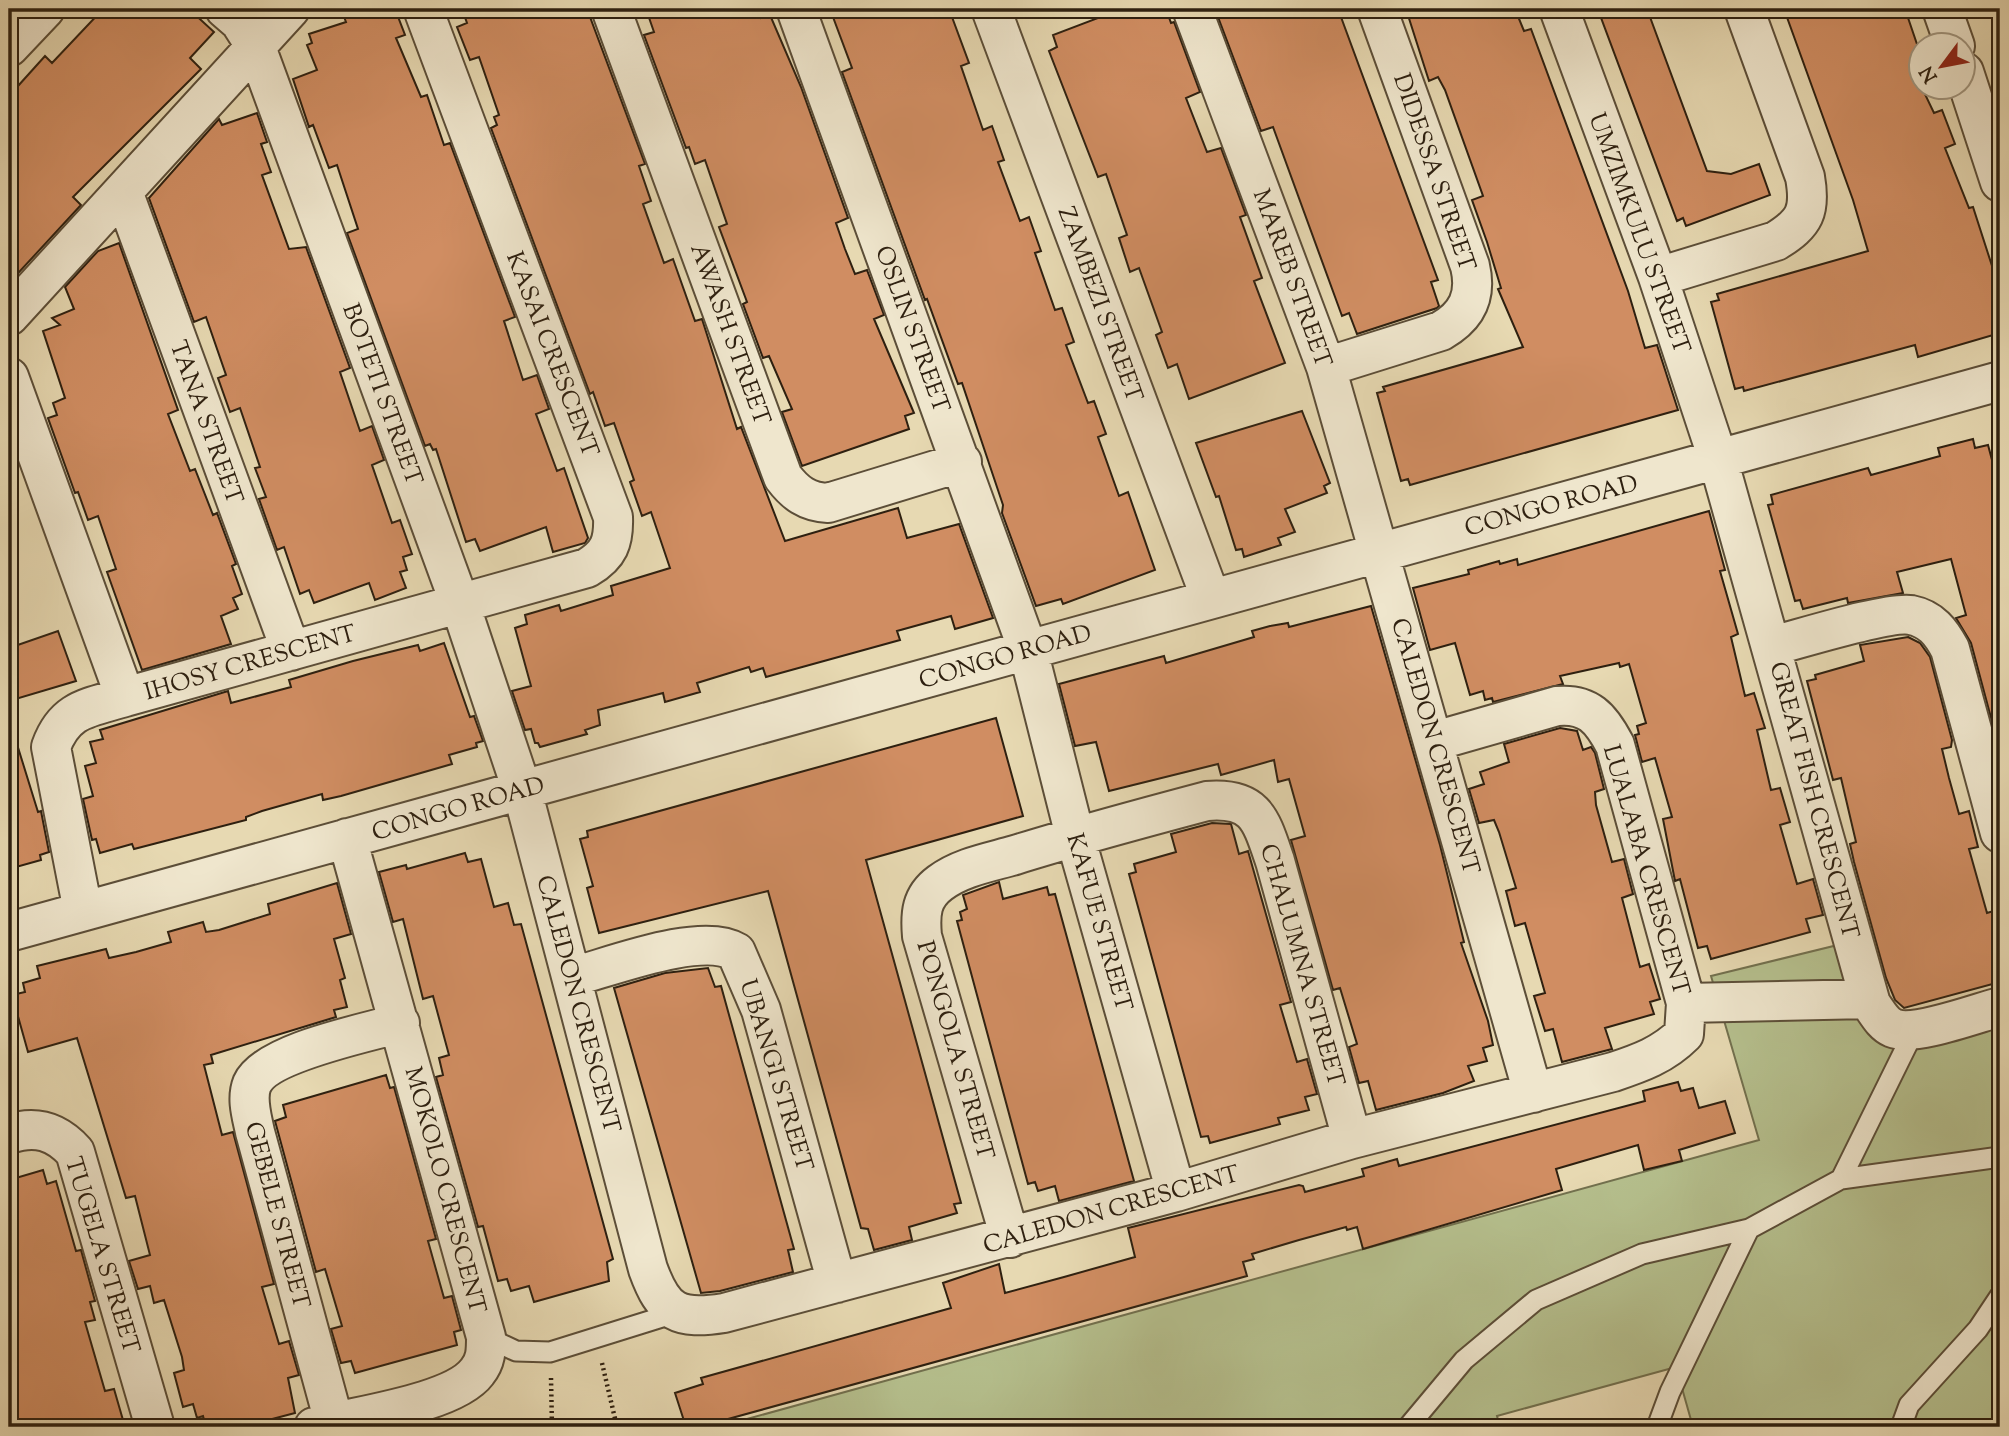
<svg xmlns="http://www.w3.org/2000/svg" width="2009" height="1436" font-family="'Sorts Mill Goudy',serif">
  <style>
    .green { fill: #b5bf8d; stroke: #72704e; stroke-width: 2 }
    .building { fill: #d08d62; stroke: #2e2010; stroke-width: 2 }
    .lines { fill: none; stroke-linecap: round; stroke-linejoin: round }
    .service-casing { stroke: #5c4e38; stroke-width: 23 }
    .minor-casing { stroke: #5c4e38; stroke-width: 42 }
    .path { stroke: #2e2010; stroke-width: 4.5; stroke-dasharray: 2 3.5; stroke-linecap: butt }
    .service { stroke: #efe6cd; stroke-width: 19 }
    .minor { stroke: #efe6cd; stroke-width: 38 }
    .labels { text-anchor: middle; stroke-width: 5; stroke-linejoin: round; paint-order: stroke }
    .street-label { font-size: 24px; fill: #2e2010; stroke: #efe6cd }
  </style>
  <rect width="100%" height="100%" fill="#e7d9b2"/>
  <filter id="stains"><feTurbulence type="fractalNoise" baseFrequency=".00286" numOctaves="4"/><feColorMatrix values="0 0 0 0 .2 0 0 0 0 .09 0 0 0 0 .02 0 0 0 .5 -.17"/></filter>
  <radialGradient id="worn" r=".72"><stop offset=".6" stop-color="#630" stop-opacity="0"/><stop offset="1" stop-color="#630" stop-opacity=".3"/></radialGradient>
  <path class="green" d="M1850 942 1879 1022 2000 1012V1427H1693L1676 1367 1497 1416 1500 1427H718L1759 1140 1711 976Z"/>
  <path class="building" d="M103 9H189L214 32 190 58 201 69 73 197 81 205 9 283V96L45 56 52 63Z
    M341 9H395L405 35 396 38 421 97 427 95 444 145 450 143 515 317 504 321 523 380 537 375 549 409 536 414 557 471 564 468 588 538 585 543 553 552 546 527 480 551 475 539 466 542 436 449 433 450 430 444 425 446 347 233 358 229 337 165 329 168 313 125 309 127 293 79 317 70 307 45 312 43 309 34 346 22Z
    M462 9H587L645 164 639 166 651 201 643 204 664 263 673 259 695 321 702 319 737 429 741 427 785 541 898 508 907 538 959 524 993 618 955 629 951 616 897 631 900 640 766 677 763 668 751 672 749 667 697 683 700 692 665 702 663 693 598 710 600 725 585 730 587 734 540 747 538 743H535L531 729 525 730 512 691 531 686 515 628 527 624 525 615 559 605 561 611 613 595 611 586 670 568 651 512 642 516 630 482 634 480 614 423 605 426 593 392 590 394 491 128 497 125 494 117 499 115 479 57 470 60 457 27 467 23Z
    M646 9H757L761 18 770 15 801 87 848 218 836 223 845 249 855 274 867 270 884 315 874 319 914 413 905 416 909 429 802 466 782 412 792 409 769 356 763 358 743 304 747 302 719 227 727 224 705 160 695 164 689 147 686 148 644 35 654 32Z
    M830 9H949L969 63 961 66 983 130 992 126 1004 160 998 162 1020 221 1029 217 1041 251 1035 253 1055 310 1062 308 1074 342 1066 345 1088 403 1094 401 1106 434 1098 437 1119 496 1128 492 1155 570 1063 604 1061 599 1036 606 1002 513 1003 505 962 383 958 384 927 299 925 300 842 72 852 68Z
    M1104 9H1166L1171 23 1174 22 1200 92 1186 98 1207 152 1221 148 1246 215 1240 217 1262 278 1254 281 1285 363 1189 399 1177 364 1168 368 1156 335 1162 332 1139 268 1130 272 1119 238 1127 235 1106 174 1098 177 1049 51 1057 47 1053 35 1106 15Z
    M1215 9H1338L1438 280 1431 282 1439 306 1437 308 1357 334 1349 313 1342 316 1273 127 1261 131Z
    M1406 9H1515L1524 31 1531 29 1628 291 1645 348 1657 345 1678 410 1410 485 1408 479 1401 481 1377 393 1385 391 1383 387 1523 347 1498 289 1501 288 1487 242 1472 200 1483 196 1445 90 1438 77 1429 81Z
    M1618 9H1647L1707 171 1731 174 1759 164 1770 195 1686 226 1683 218 1677 221 1600 15Z
    M1784 9H1905L1920 53 1912 57 1922 88 1934 113 1942 110 1955 144 1945 148 1969 208 1973 207 1993 269 2000 295V333L1918 357 1915 345 1744 391 1743 387 1735 389 1711 302 1719 300 1717 294 1868 251 1853 200Z
    M257 113 267 142 261 144 271 172 262 175 289 249 306 247 350 368 340 372 360 431 372 426 384 460 372 465 392 523 400 520 412 554 403 557 407 570 400 572 406 588 375 600 369 583 314 603 309 590 300 594 284 547 277 550 259 499 266 497 255 468 260 467 240 408 230 412 218 378 226 375 206 317 194 322 149 198 219 119 222 125Z
    M119 243 178 410 168 414 190 471 195 469 213 515 217 513 236 564 232 566 242 594 233 598 238 609 221 616 231 644 142 670 107 572 116 569 98 516 88 520 78 492 75 493 48 418 57 415 53 403 65 398 43 331 60 325 52 318 74 309 65 287 98 251Z
    M1302 411 1330 483 1324 486 1327 493 1285 509 1295 532 1278 538 1281 545 1244 557 1242 549 1236 550 1219 496 1216 497 1196 443Z
    M1973 439 1975 448 1988 445 2000 490V727L1994 729 1971 643 1956 618 1966 615 1951 559 1897 572 1903 593 1848 603 1847 598 1803 609 1800 600 1795 601 1768 505 1773 504 1771 495 1868 468 1871 475 1940 456 1938 448Z
    M1709 511 1725 570 1720 571 1738 634 1731 637 1745 696 1754 693 1765 728 1757 730 1771 790 1780 788 1790 822 1780 825 1797 884 1813 879 1823 915 1806 919 1810 932 1711 959 1707 946 1698 948 1680 879 1675 881 1663 819 1672 817 1655 758 1642 762 1635 735 1639 734 1637 726 1646 723 1629 664 1620 667 1619 663 1560 676 1563 684 1493 702 1492 698 1485 700 1483 691 1470 695 1455 643 1430 650 1413 588 1469 574 1468 570 1499 561 1500 564 1517 559 1518 565Z
    M1371 606 1440 845 1464 942 1461 943 1488 1021 1493 1045 1483 1048 1487 1061 1468 1066 1474 1081 1443 1093 1376 1110 1368 1081 1359 1083 1349 1047 1357 1044 1340 988 1333 990 1291 840 1305 836 1289 779 1278 782 1274 760 1221 775 1218 764 1109 791 1096 742 1075 746 1059 684 1164 656 1166 663 1254 637 1252 631 1270 626 1288 623 1289 627Z
    M58 631 76 681 9 701V648Z
    M1908 637 1920 643 1930 657 1952 740 1951 747 1942 749 1949 778 1959 814 1969 811 1978 847 1969 849 1987 913 2000 909V982L1904 1008 1895 1000 1886 978 1854 862 1850 844 1856 842 1841 778 1833 780 1807 681 1816 679 1815 675 1864 661 1860 645Z
    M444 643 470 717 474 716 483 741 476 743 477 747 449 755 452 764 341 796 323 800 322 794 262 811 246 817V820L134 849 132 844 100 853 96 839 92 840 83 799 93 796 85 766 96 763 90 742 103 739 100 730 228 691 231 703 291 687 289 680 353 661 418 645 420 651Z
    M996 718 1023 816 866 860 961 1203 954 1204 957 1213 909 1227 912 1240 874 1250 868 1229 861 1228 768 891 599 933 587 888 593 886 580 839 588 837 587 831Z
    M1560 728 1577 731 1583 750 1591 747 1595 753 1604 789 1595 792 1596 805 1612 862 1624 859 1633 894 1622 898 1640 967 1649 964 1660 999 1650 1002 1654 1014 1605 1028 1612 1049 1562 1062 1553 1029 1545 1031 1534 996 1545 993 1525 923 1515 926 1506 891 1516 888 1499 832 1494 820 1479 823 1469 789 1484 784 1480 772 1509 762 1504 744Z
    M16 741 38 812 41 811 49 852 40 855 41 860 9 869V742Z
    M1212 823 1231 824 1239 854 1248 851 1291 1002 1280 1005 1297 1062 1307 1059 1317 1094 1305 1097 1309 1110 1278 1118 1280 1124 1210 1143 1208 1136 1201 1137 1129 874 1136 872 1134 864 1176 852 1171 834Z
    M465 853 468 862 481 859 494 907 508 903 514 925 521 924 613 1259 607 1262 609 1281 534 1302 529 1286 511 1291 507 1279 498 1281 483 1226 478 1227 436 1077 443 1075 439 1058 449 1055 433 996 423 999 403 919 393 922 379 872 406 865 407 869Z
    M999 882 1003 899 1047 887 1049 895 1055 894 1134 1181 1059 1201 1055 1186 1038 1191 1035 1182 1028 1184 957 921 962 920 960 912 967 909 963 895Z
    M337 883 351 934 334 939 345 978 340 980 347 1007 334 1010 336 1017 211 1055 213 1063 204 1065 222 1135 233 1132 274 1284 262 1287 279 1344 289 1341 299 1375 288 1378 295 1413 257 1423 256 1420 231 1427H206L203 1416 197 1418 193 1404 183 1407 174 1373 184 1370 182 1357 164 1300 154 1303 150 1286 138 1289 129 1261 150 1255 135 1196 126 1198 77 1038 28 1052 12 995 25 992 23 983 40 978 37 966 106 949 109 958 136 952 171 942 168 932 203 922 206 932 219 930 270 914 268 904Z
    M708 968 715 987 721 986 794 1249 788 1250 793 1272 720 1291 701 1293 614 988 665 973Z
    M386 1075 390 1088 394 1087 436 1239 428 1241 444 1298 452 1296 461 1330 454 1332 457 1345 355 1373 351 1361 341 1363 331 1329 342 1326 325 1269 316 1272 275 1121 286 1117 283 1105Z
    M1678 1082 1681 1091 1693 1088 1699 1108 1725 1101 1735 1133 1679 1150 1682 1161 1644 1170 1638 1145 1556 1169 1562 1190 1363 1249 1357 1227 1347 1230 1346 1227 1299 1240 1252 1254 1254 1259 1243 1262 1247 1276 699 1427H686L675 1393 703 1384 701 1378 951 1308 943 1283 999 1264 1005 1293 1064 1277 1135 1257 1128 1228 1299 1185 1303 1186 1305 1192 1364 1176 1362 1169 1397 1159 1399 1166 1645 1101 1643 1091Z
    M43 1170 47 1184 56 1181 76 1251 81 1250 95 1301 90 1302 95 1320 85 1322 105 1391 114 1389 125 1427H20L9 1389V1180Z"/>
  <g class="lines">
    <defs>
      <path id="service" d="M1841 1179 2000 1157
        M486 1337 516 1351 550 1352 675 1313
        M1408 1427 1464 1360 1536 1300 1642 1254 1749 1229 1841 1179 1915 1029
        M1657 1427 1670 1392 1749 1229
        M1901 1427 1909 1405 1978 1329 2000 1296"/>
      <path id="minor" d="M225 9 240 22 256 47 460 604 522 790 648 1269C664 1313 678 1320 724 1313L1176 1192 1352 1139 1613 1072C1640 1063 1663 1055 1684 1034L1686 1003 1615 745C1601 718 1588 703 1557 706L1435 741
        M611 9 783 477C795 493 807 502 828 503L962 462
        M796 9 1028 650 1075 836 1176 1192
        M991 9 1211 599
        M1192 9 1326 367 1533 1093
        M1559 9 1658 277 1718 459 1871 1004C1877 1012 1883 1024 1893 1028 1914 1037 1977 1013 2000 1007
        M1942 9 1955 46
        M9 47 45 9
        M1964 72 2000 182
        M124 194 291 651
        M1658 277 1776 241C1805 223 1811 211 1805 177L1744 9
        M9 316 290 9
        M1326 367 1441 331C1467 316 1477 296 1470 266L1377 9
        M9 377 125 697 587 568C609 555 614 542 613 517L423 9
        M1772 646C1800 639 1888 611 1911 615 1931 619 1941 632 1950 649L2000 833
        M83 911 51 747C65 708 89 708 125 697
        M9 932 2000 381
        M572 977C610 967 702 931 736 952L761 1010 837 1283
        M1686 1003 1869 999
        M9 1134C36 1125 56 1131 75 1152L155 1427
        M1010 1238 922 936C920 914 921 897 940 883 961 867 991 862 1015 855 1079 835 1143 818 1207 801 1256 797 1261 820 1275 861L1352 1139
        M334 1422 255 1132C252 1117 246 1099 252 1084 266 1052 367 1033 400 1023
        M314 1427C353 1416 453 1404 477 1372 486 1361 486 1351 486 1337L347 838"/>
    </defs>
    <use href="#service" class="service-casing"/>
    <use href="#minor" class="minor-casing"/>
    <path class="path" d="M602 1363 617 1427
      M551 1378 552 1427"/>
    <use href="#service" class="service"/>
    <use href="#minor" class="minor"/>
  </g>
  <g class="labels">
    <g class="street-label">
      <text transform="translate(1435 172) rotate(71)" y="8">DIDESSA STREET</text>
      <text transform="translate(1640 233) rotate(70)" y="8">UMZIMKULU STREET</text>
      <text transform="translate(1293 278) rotate(70)" y="8">MAREB STREET</text>
      <text transform="translate(1101 304) rotate(70)" y="8">ZAMBEZI STREET</text>
      <text transform="translate(913 329) rotate(70)" y="8">OSLIN STREET</text>
      <text transform="translate(731 334) rotate(70)" y="8">AWASH STREET</text>
      <text transform="translate(553 354) rotate(69)" y="8">KASAI CRESCENT</text>
      <text transform="translate(383 394) rotate(70)" y="8">BOTETI STREET</text>
      <text transform="translate(207 422) rotate(70)" y="8">TANA STREET</text>
      <text transform="translate(1551 505) rotate(-15)" y="8">CONGO ROAD</text>
      <text transform="translate(1005 656) rotate(-16)" y="8">CONGO ROAD</text>
      <text transform="translate(250 662) rotate(-16)" y="8">IHOSY CRESCENT</text>
      <text transform="translate(1436 746) rotate(74)" y="8">CALEDON CRESCENT</text>
      <text transform="translate(1815 800) rotate(75)" y="8">GREAT FISH CRESCENT</text>
      <text transform="translate(458 808) rotate(-16)" y="8">CONGO ROAD</text>
      <text transform="translate(1647 870) rotate(74)" y="8">LUALABA CRESCENT</text>
      <text transform="translate(1100 922) rotate(74)" y="8">KAFUE STREET</text>
      <text transform="translate(1303 965) rotate(74)" y="8">CHALUMNA STREET</text>
      <text transform="translate(579 1004) rotate(75)" y="8">CALEDON CRESCENT</text>
      <text transform="translate(956 1050) rotate(74)" y="8">PONGOLA STREET</text>
      <text transform="translate(777 1075) rotate(73)" y="8">UBANGI STREET</text>
      <text transform="translate(446 1190) rotate(75)" y="8">MOKOLO CRESCENT</text>
      <text transform="translate(1111 1209) rotate(-16)" y="8">CALEDON CRESCENT</text>
      <text transform="translate(278 1215) rotate(75)" y="8">GEBELE STREET</text>
      <text transform="translate(103 1255) rotate(73)" y="8">TUGELA STREET</text>
    </g>
  </g>
  <rect width="2009" height="1436" fill="none" stroke="#e7d9b2" stroke-width="35"/>
  <rect x="10" y="10" width="1988" height="1415" fill="none" stroke="#2e2010" stroke-width="3.5"/>
  <rect x="18" y="18" width="1974" height="1401" fill="none" stroke="#2e2010" stroke-width="2"/>
  <g transform="translate(1942 66) rotate(238)"><circle r="33" fill="#efe6cd" stroke="#a29781" stroke-width="2"/>
  <path d="M0-5L12 26L0 18L-12 26Z" fill="#8f2418"/>
  <text y="-10" font-size="19" font-weight="bold" text-anchor="middle" fill="#2e2010">N</text>
  </g>
  <rect width="100%" height="100%" filter="url(#stains)"/>
  <rect width="100%" height="100%" fill="url(#worn)"/>
</svg>
